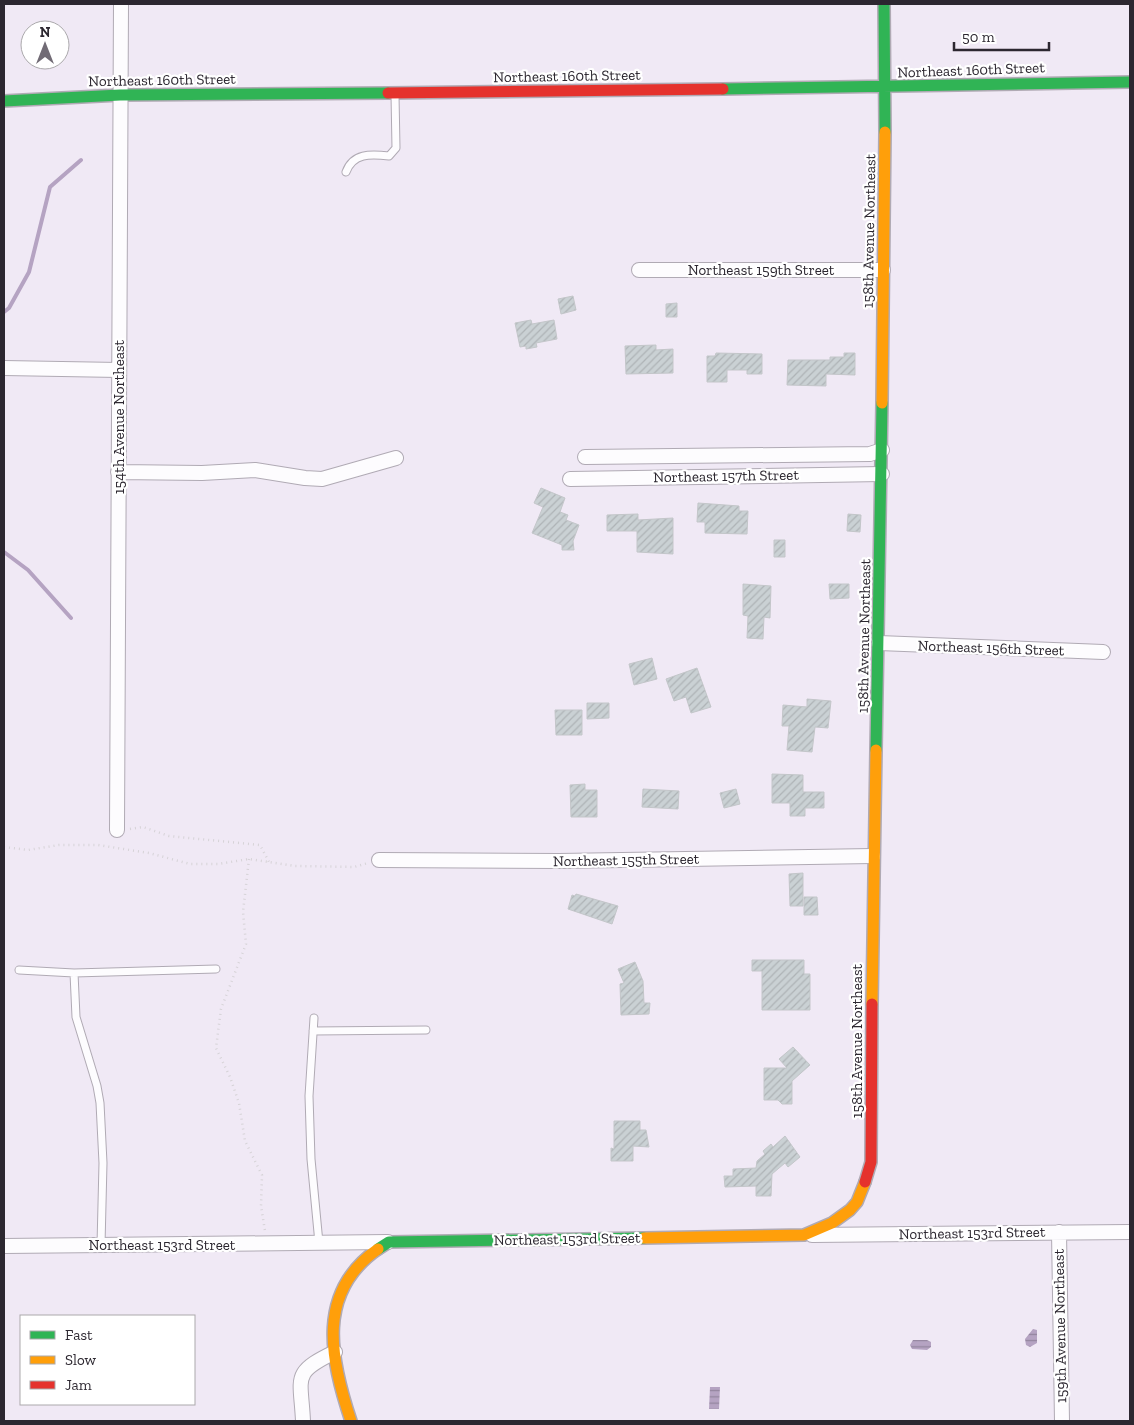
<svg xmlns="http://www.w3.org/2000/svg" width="1134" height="1425" font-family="'Zilla Slab',serif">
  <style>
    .water { fill: url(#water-rules) }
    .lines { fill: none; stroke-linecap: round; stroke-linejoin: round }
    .stream { stroke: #b5a3c2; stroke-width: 4 }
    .building { fill: url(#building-hatch); stroke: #c3c6c9 }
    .lane-casing { stroke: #b0aab4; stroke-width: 9 }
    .street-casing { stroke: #b0aab4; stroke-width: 16 }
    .fast-casing { stroke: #b0aab4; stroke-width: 14 }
    .slow-casing { stroke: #b0aab4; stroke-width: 14 }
    .jam-casing { stroke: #b0aab4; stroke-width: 14 }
    .path { stroke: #d6d3d7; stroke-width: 2.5; stroke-dasharray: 1 4; stroke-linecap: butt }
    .lane { stroke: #fdfcfe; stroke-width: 7 }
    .street { stroke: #fdfcfe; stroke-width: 14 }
    .fast { stroke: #30b455; stroke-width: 11 }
    .slow { stroke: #ff9f0a; stroke-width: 11 }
    .jam { stroke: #e5322d; stroke-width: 11 }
    .labels { text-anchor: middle; stroke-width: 4.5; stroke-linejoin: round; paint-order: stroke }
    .street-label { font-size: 15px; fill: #2c2730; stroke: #fff }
  </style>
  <defs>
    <pattern id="water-rules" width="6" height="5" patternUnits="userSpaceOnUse" patternTransform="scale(1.25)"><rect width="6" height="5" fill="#b5a3c2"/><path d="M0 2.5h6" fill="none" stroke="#93859e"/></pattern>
    <pattern id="building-hatch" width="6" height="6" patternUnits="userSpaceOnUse" patternTransform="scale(1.25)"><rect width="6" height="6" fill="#cad1d4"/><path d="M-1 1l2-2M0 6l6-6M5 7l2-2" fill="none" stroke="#aeb3b6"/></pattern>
  </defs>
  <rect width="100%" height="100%" fill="#f0e9f5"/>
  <path class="water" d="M1033 1329 1037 1330V1343L1030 1347 1026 1345 1025 1339Z
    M913 1340H927L931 1342V1347L927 1350 912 1349 910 1345Z
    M710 1387H720L719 1409H709Z"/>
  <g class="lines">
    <path class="stream" d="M4 312 9 308 29 272 50 187 81 160
      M4 552 28 570 71 618"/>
  </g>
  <path class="building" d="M573 296 576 310 561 314 558 299Z
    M677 303V317H666V304Z
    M531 320 532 324 554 320 557 339 536 343 537 347 526 349V346L520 347 515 323Z
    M656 345V350L673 349V373L626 374 625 346Z
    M716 353 762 354V374H747V370H727V382H707V356H715Z
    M844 353H855V375L826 374V386L787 385 788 360H830V357H844Z
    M541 488 565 498 560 512 568 515 566 520 579 525 573 541 574 550H562V545L532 533 543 507 534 503Z
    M698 503 739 506V511H748L747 534 705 533V522H697Z
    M638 514V520L673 518V554L637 552V531H607V515Z
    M848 514 861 515 860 532 847 531Z
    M774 540H785V557H774Z
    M743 584 771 586 770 618 764 617 763 639 747 638 748 616 743 615Z
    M829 584H849V598L830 599Z
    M652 658 657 679 634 685 629 664Z
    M697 668 711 707 691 713 686 697 674 701 666 679Z
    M807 699 831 701 828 728 815 727 812 752 787 750 789 726H782L783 705 807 707Z
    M587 703H609V718L587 719Z
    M555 710H582V735H556Z
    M772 774 803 775V792H824V808H805V816H790V803H772Z
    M585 784V790H597V817H571L570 785Z
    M643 789 679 791 678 809 642 807Z
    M736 789 740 804 724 808 720 793Z
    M803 873V906H790L789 874Z
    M576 894 618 906 612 924 568 909 572 895 575 896Z
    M804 897H817L818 915H804Z
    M752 960H804V974H810V1010H762V971H752Z
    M635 962 643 981 644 1003H650L649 1014 621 1015 620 984 624 983 618 969Z
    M793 1047 810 1065 792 1081V1104H782L778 1100H764V1068H787L779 1059Z
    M614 1121H640V1130H646L649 1147 633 1146V1161H611V1148L614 1149Z
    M785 1136 800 1157 788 1167 785 1163 772 1174 771 1196H756V1186L725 1187 724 1176H733V1169L756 1168 757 1161 765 1154 763 1151 771 1144 773 1147Z"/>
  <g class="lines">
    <defs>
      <path id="lane" d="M346 172C353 153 370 154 389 156L396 148 395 95
        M19 970 74 973 216 969
        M74 973 76 1017 97 1086 100 1103 103 1163 101 1245
        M314 1018 309 1096 311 1159 319 1243
        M313 1031 426 1030"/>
      <path id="street" d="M639 270H883
        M4 368 119 370
        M585 457 870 454 882 450
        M118 472 202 473 255 470 305 478 322 479 396 458
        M570 479 882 474
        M879 643 1103 652
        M117 830 121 4
        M379 860 559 861 873 856
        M1059 1232 1062 1421
        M812 1235 1130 1232
        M4 1246 388 1242
        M303 1421C301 1377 291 1373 335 1352"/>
      <path id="fast" d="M884 4 885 132
        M723 89 1130 82
        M4 101 120 95 388 93
        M876 750 882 403
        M378 1249 389 1242 644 1238"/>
      <path id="slow" d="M882 403 885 132
        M872 1004 876 750
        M644 1238 804 1235 832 1223 850 1210 857 1202 865 1182
        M351 1421C330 1358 316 1292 378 1249"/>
      <path id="jam" d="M388 93 723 89
        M865 1182 871 1162 872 1004"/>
    </defs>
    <use href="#lane" class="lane-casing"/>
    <use href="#street" class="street-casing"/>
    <use href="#fast" class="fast-casing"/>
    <use href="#slow" class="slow-casing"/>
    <use href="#jam" class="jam-casing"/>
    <path class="path" d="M130 829 143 827 169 836 260 845 269 862
      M4 847 28 850 59 845H98L149 853 190 864H218L249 859 295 866 354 867 368 863
      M249 859 243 912 246 944 221 1009 216 1048 230 1077 239 1103 245 1141 262 1175 261 1206 265 1231"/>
    <use href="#lane" class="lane"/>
    <use href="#street" class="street"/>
    <use href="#fast" class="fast"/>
    <use href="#slow" class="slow"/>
    <use href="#jam" class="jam"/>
  </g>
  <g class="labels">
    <g class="street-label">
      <text transform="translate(971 70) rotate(-2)" y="5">Northeast 160th Street</text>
      <text transform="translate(567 76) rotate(-1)" y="5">Northeast 160th Street</text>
      <text transform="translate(162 80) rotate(-1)" y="5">Northeast 160th Street</text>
      <text transform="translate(869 231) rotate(-89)" y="5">158th Avenue Northeast</text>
      <text x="761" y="275">Northeast 159th Street</text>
      <text transform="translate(119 417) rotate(-90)" y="5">154th Avenue Northeast</text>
      <text transform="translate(726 476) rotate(-1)" y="5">Northeast 157th Street</text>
      <text transform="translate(864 636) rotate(-89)" y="5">158th Avenue Northeast</text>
      <text transform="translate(991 648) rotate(2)" y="5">Northeast 156th Street</text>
      <text transform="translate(626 860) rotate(-1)" y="5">Northeast 155th Street</text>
      <text transform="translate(857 1041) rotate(-90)" y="5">158th Avenue Northeast</text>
      <text transform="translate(972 1233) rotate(-1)" y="5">Northeast 153rd Street</text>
      <text transform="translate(567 1239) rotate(-1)" y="5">Northeast 153rd Street</text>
      <text x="162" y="1250">Northeast 153rd Street</text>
      <text transform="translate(1060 1326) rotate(-91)" y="5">159th Avenue Northeast</text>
    </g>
  </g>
  <rect width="1134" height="1425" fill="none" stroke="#2c2730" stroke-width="10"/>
  <rect x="20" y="1315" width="175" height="90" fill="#ffffff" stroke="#aba9ac"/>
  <rect x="30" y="1331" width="25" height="8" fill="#30b455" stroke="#aba9ac"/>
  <text x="65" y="1340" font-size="15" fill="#2c2730">Fast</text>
  <rect x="30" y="1356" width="25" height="8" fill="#ff9f0a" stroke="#aba9ac"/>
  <text x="65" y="1365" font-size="15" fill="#2c2730">Slow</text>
  <rect x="30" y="1381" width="25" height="8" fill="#e5322d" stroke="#aba9ac"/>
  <text x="65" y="1390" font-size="15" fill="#2c2730">Jam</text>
  <g transform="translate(45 45)"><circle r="24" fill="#ffffff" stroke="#aba9ac"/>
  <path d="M0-4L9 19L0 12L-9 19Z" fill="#716b75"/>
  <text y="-8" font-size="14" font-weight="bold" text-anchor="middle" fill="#2c2730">N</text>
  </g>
  <path d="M954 42v8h95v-8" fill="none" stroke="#2c2730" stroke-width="2.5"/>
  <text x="962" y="42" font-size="15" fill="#2c2730" stroke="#ffffff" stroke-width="4" paint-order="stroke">50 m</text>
</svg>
